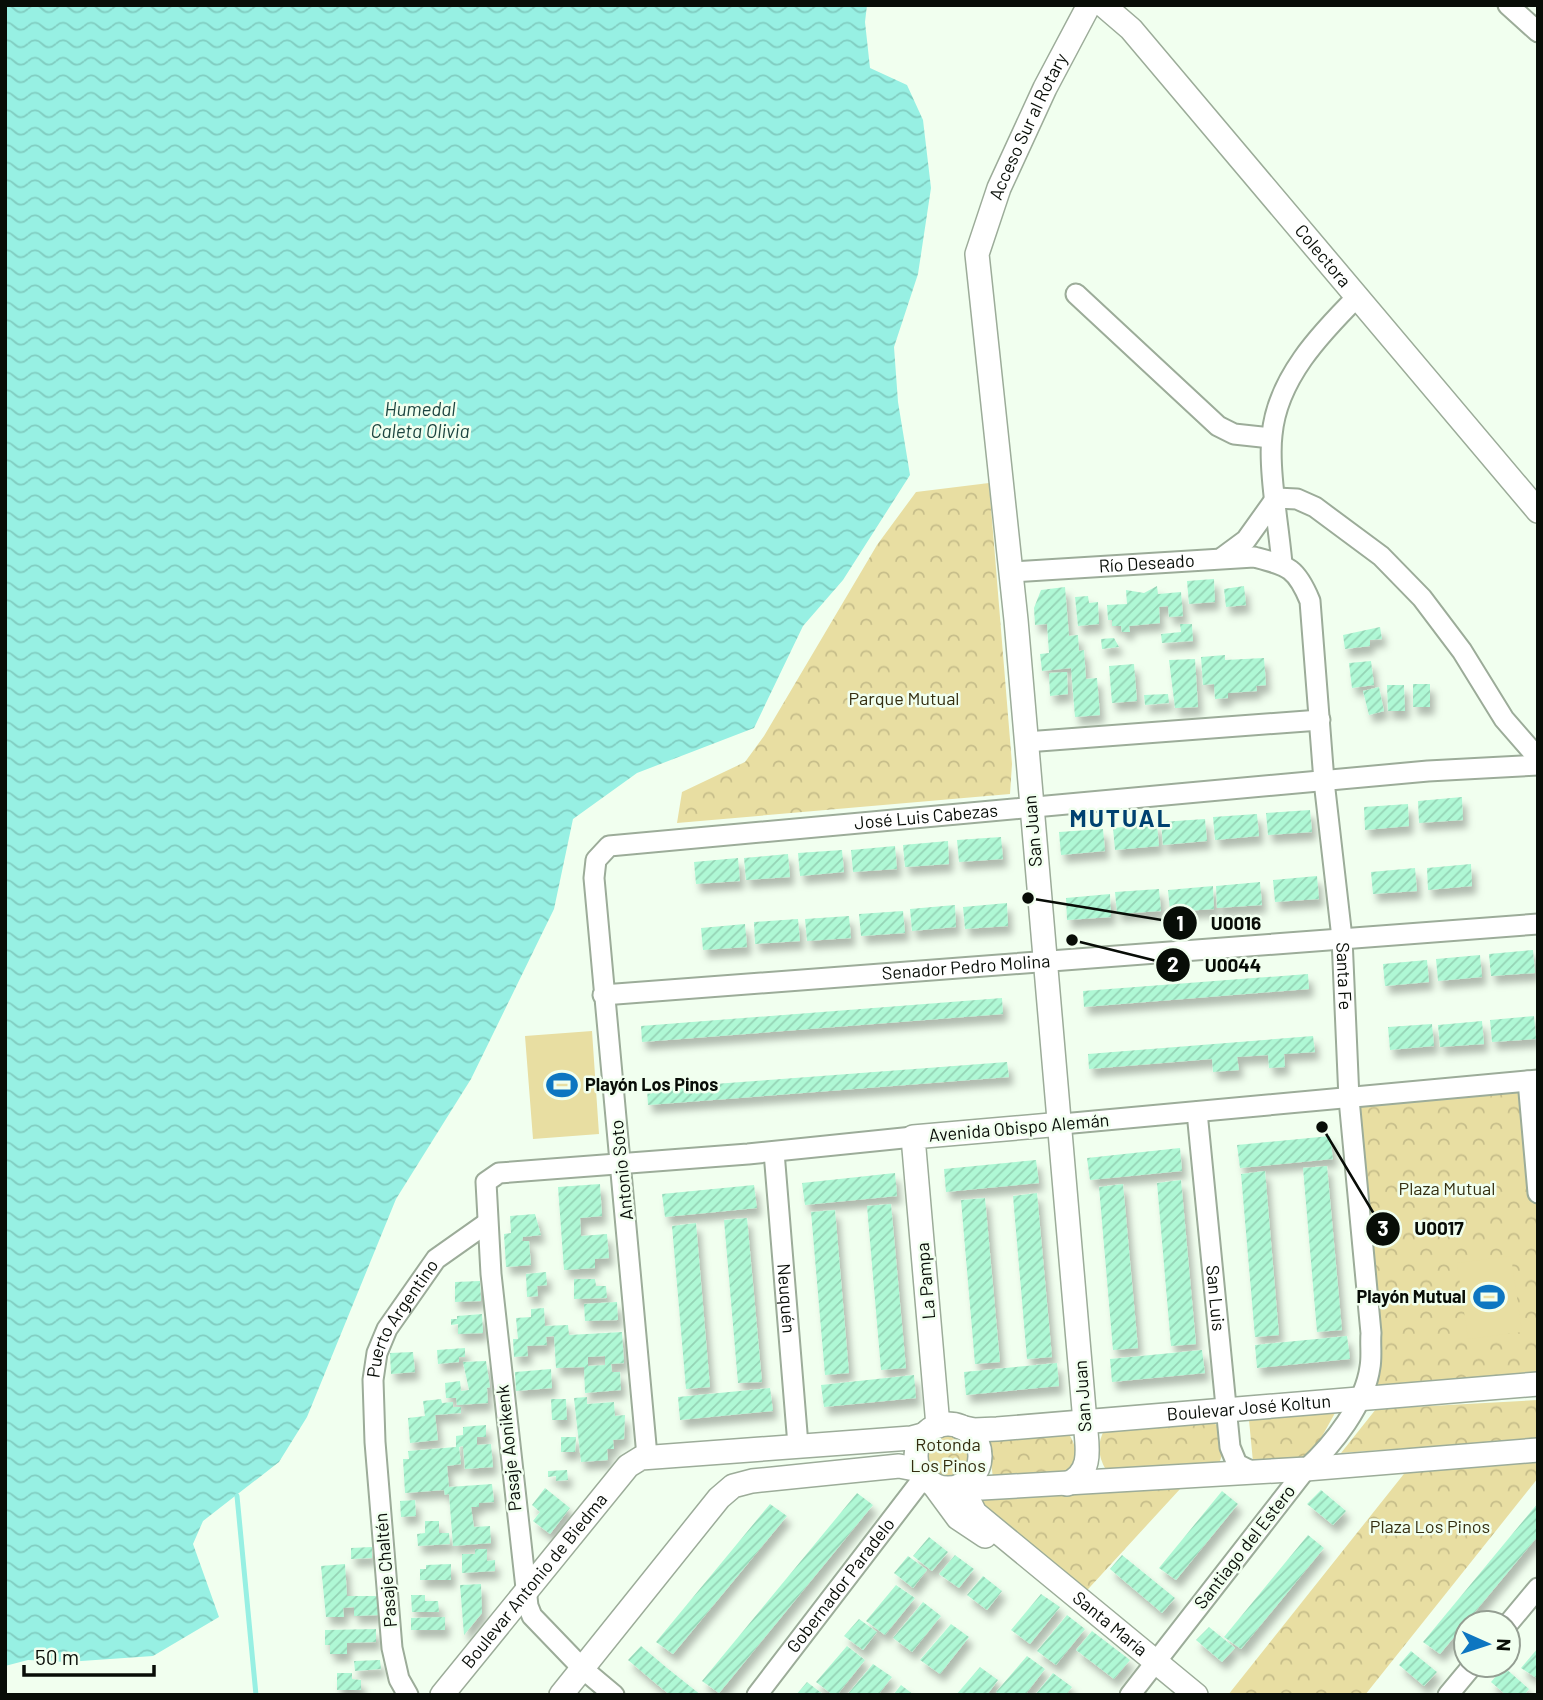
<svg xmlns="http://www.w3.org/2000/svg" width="1543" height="1700" font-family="Barlow,sans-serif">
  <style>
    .park { fill: url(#park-crowns) }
    .garden { fill: #e8dea2 }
    .water { fill: url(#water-waves) }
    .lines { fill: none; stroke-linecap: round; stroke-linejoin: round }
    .stream { stroke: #97f0e3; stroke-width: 5 }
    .building { fill: url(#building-hatch); fill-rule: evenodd; filter: url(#shadow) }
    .minor-casing { stroke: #9cac99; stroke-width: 23 }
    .tertiary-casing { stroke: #9cac99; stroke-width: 26 }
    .minor { stroke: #fff; stroke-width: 19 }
    .tertiary { stroke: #fff; stroke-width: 23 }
    .labels { text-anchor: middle; stroke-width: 5; stroke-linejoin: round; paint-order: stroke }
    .street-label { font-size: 18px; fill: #080d07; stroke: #f1ffef }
    .park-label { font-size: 18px; fill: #342e10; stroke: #f1ffef }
    .poi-label { font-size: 18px; font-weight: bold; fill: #080d07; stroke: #f1ffef; text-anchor: start }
    .water-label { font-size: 19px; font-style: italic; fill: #1c4540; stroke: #f1ffef }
    .district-label { font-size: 24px; font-weight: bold; letter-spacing: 2px; fill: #004170; stroke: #f1ffef }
    .leader { fill: none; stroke: #080d07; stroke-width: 2.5 }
    .callout-dot { fill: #080d07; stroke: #f1ffef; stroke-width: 2.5 }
    .mark-label { font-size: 21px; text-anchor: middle; font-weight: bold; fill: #fff }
    .callout-label { font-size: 19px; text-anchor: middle; font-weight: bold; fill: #080d07; stroke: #f1ffef; stroke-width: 5; stroke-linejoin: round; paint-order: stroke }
  </style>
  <defs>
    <pattern id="park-crowns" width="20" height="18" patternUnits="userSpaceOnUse" patternTransform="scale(1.75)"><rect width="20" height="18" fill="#e8dea2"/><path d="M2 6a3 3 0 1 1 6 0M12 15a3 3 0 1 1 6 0" fill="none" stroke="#c6bd8a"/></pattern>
    <pattern id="water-waves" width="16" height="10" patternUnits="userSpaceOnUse" patternTransform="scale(1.75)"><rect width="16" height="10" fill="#97f0e3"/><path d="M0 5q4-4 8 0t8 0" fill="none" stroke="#81cdc1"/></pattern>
    <pattern id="building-hatch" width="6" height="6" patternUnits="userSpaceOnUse" patternTransform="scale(1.75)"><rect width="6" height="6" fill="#aff8d5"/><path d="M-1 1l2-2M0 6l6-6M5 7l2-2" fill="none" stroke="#95d3b5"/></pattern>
    <filter id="shadow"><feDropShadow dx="4.5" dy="8" stdDeviation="3.5" flood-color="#0004"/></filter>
  </defs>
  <rect width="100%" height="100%" fill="#f1ffef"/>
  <path class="park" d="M989 483 1012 764 1010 794 677 823 682 792 745 762 764 736 877 545 916 492Z
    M1528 1081 1538 1193V1384L1360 1399 1370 1368 1349 1099Z
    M1538 1400V1439L1341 1453 1376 1409Z
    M1335 1413 1310 1458 1253 1462 1249 1420Z
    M1213 1422 1221 1429 1224 1449 1219 1464 1106 1470C1098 1456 1097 1445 1104 1430Z
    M926 1456a22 22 0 1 1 44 0a22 22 0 1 1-44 0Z
    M1069 1434C1077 1447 1078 1459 1069 1472L993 1478 988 1439Z
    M1538 1450V1478L1365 1695H1228L1415 1460Z
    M1192 1476 1079 1599 994 1529 968 1482Z"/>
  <path class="garden" d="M592 1031 599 1134 533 1139 525 1036Z
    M1511 1256 1522 1332 1468 1339 1457 1263Z"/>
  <path class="water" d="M5 5H867L865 22 870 68 907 85 923 120 931 188 918 274 894 347 898 402 910 475 843 580 803 626 754 728 637 773 573 819 554 909 471 1079 396 1199 307 1417 279 1462 203 1521 193 1544 219 1617 153 1656 67 1662 28 1660 5 1666Z"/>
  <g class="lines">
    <path class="stream" d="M237 1496 256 1695"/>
  </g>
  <path class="building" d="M1214 579 1215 602 1189 604 1187 581Z
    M1157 586 1158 594 1181 592 1183 616 1169 617 1168 606 1159 607 1160 623 1129 626 1130 632H1122L1121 626H1112V620H1108L1107 605 1127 604 1126 590 1144 593Z
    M1244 586 1246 605 1226 607 1224 589Z
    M1065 587 1069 636 1078 635 1079 651 1084 650 1086 679 1097 678 1100 715 1075 717 1071 668 1042 671 1040 654 1049 653 1047 624 1035 625 1034 608 1041 590Z
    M1088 596 1089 603 1098 602 1099 624 1078 626 1075 597Z
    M1180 624H1192L1193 641 1162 643 1161 634 1181 632Z
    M1380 627 1382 639 1370 640V646L1345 649 1343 635Z
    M1114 638 1119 647 1102 649 1101 639Z
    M1225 655V660L1264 658 1266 685 1256 686 1257 691 1228 693V698L1215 699 1214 684 1203 685 1201 657Z
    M1195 659 1198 707 1175 708 1169 660Z
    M1371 661 1374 685 1352 688 1349 663Z
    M1134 664 1137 701 1112 703 1109 666Z
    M1067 672 1068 694 1050 696 1049 673Z
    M1413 684H1430V707H1413Z
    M1387 685H1404L1405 711H1388Z
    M1379 687 1384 711 1369 715 1363 691Z
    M1168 694 1169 703 1145 705 1144 695Z
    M1462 797 1463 820 1419 823 1418 801Z
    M1408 804 1409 826 1365 830 1364 807Z
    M1310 810 1312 832 1268 835 1266 813Z
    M1257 814 1259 836 1215 840 1213 817Z
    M1205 819 1207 841 1163 845 1161 822Z
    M1157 824 1159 846 1115 850 1113 828Z
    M1103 829 1105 851 1061 855 1059 832Z
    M1001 837 1003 859 959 862 957 840Z
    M948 841 949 864 905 867 903 845Z
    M895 846 897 869 853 872 851 850Z
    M842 850 844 872 800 876 798 853Z
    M788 854 790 877 746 880 744 858Z
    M738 858 740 881 696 884 694 862Z
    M1471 864 1472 886 1428 890 1427 868Z
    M1415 868 1417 891 1373 894 1371 872Z
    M1317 876 1319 899 1275 902 1273 880Z
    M1260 882 1262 905 1217 908 1216 886Z
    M1213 886 1214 909 1170 912 1168 890Z
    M1159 889 1161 911 1117 914 1115 892Z
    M1110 894 1111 917 1067 920 1066 898Z
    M1007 903 1008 926 965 929 963 907Z
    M955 905 956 927 912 931 910 909Z
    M903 911 905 933 861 936 859 914Z
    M849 916 851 938 807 941 805 919Z
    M798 919 800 941 755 944 754 922Z
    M745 924 747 947 703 950 701 928Z
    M1533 950 1535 973 1491 976 1489 954Z
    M1480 955 1482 977 1438 981 1436 959Z
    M1427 960 1429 982 1385 986 1383 964Z
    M1308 974 1309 989 1084 1007 1083 991Z
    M1002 998 1003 1014 642 1042 641 1026Z
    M1534 1016 1536 1039 1492 1042 1490 1020Z
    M1482 1021 1484 1044 1440 1047 1438 1025Z
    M1432 1024 1434 1046 1390 1050 1388 1027Z
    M1313 1036 1315 1052 1284 1054 1285 1067 1269 1068 1268 1055 1237 1057 1239 1070 1213 1072 1212 1059 1089 1069 1088 1054Z
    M1007 1062 1009 1077 648 1105 647 1089Z
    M1330 1136 1333 1159 1240 1168 1237 1145Z
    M1180 1148 1182 1171 1090 1180 1087 1158Z
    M1036 1160 1039 1183 946 1192 944 1169Z
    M1327 1166 1342 1330 1317 1332 1303 1168Z
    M1265 1171 1279 1335 1255 1337 1241 1174Z
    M895 1173 897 1196 805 1205 802 1183Z
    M1181 1180 1196 1344 1171 1346 1157 1183Z
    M600 1184 602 1216 580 1218 581 1236 607 1234 609 1258 595 1259V1268L564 1270 558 1187Z
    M1123 1184 1138 1348 1113 1350 1099 1187Z
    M754 1185 757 1208 665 1217 662 1194Z
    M1037 1193 1052 1357 1027 1359 1013 1196Z
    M985 1198 1000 1362 975 1364 961 1200Z
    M891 1204 906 1368 881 1370 867 1206Z
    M835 1210 849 1373 825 1375 811 1212Z
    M535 1214 541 1235 523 1237 522 1241H529L531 1265 506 1267 504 1234 511 1233 510 1216Z
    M747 1218 762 1382 738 1383 724 1220Z
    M696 1223 710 1387 686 1389 672 1226Z
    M546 1272 547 1285 537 1286 538 1296 527 1297 526 1274Z
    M574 1279H595L596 1286H606L607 1298 574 1299Z
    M480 1281 481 1301 455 1302V1282Z
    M617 1302 618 1320 585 1321 584 1304Z
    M544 1308 545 1326 568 1325 569 1335 622 1332 624 1363 611 1364 612 1372H620L621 1390 585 1393 584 1367 556 1368 554 1336 546 1337 547 1345 527 1346 528 1356 514 1357 513 1339H518L516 1318 531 1317V1309ZM605 1356V1365L588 1366V1357Z
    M482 1314 483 1333 458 1334V1324L451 1325V1319H457V1316Z
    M1347 1336 1350 1359 1257 1368 1255 1345Z
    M465 1348V1357H459V1362L438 1364 437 1350Z
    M1202 1350 1205 1373 1112 1382 1110 1359Z
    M413 1352 415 1372 391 1374 390 1353Z
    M486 1361 490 1387 487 1388 488 1403 457 1405 456 1398H446L445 1383 460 1381 461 1391 469 1390 463 1362Z
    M1057 1363 1059 1386 966 1395 964 1372Z
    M551 1369 552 1388 516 1391 515 1372Z
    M914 1375 916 1398 824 1407 821 1385Z
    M770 1388 773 1411 680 1420 678 1397Z
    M587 1397V1404L614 1402 615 1416 625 1415 624 1439 613 1440 614 1449H607L608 1460 581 1462 574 1398Z
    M441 1399 442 1403 453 1402V1407H461V1413L435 1415 438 1440 410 1443 408 1418 425 1416 423 1401Z
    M551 1399H566L567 1420H552Z
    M486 1425V1437H477V1445L491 1444 493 1467 465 1469 463 1446 459 1447 461 1464 447 1466 449 1487 492 1484 494 1502 479 1503V1507H471L474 1527 490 1526 491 1543 453 1546 449 1494 445 1495 444 1490 405 1493 403 1459H409L408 1451 456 1447V1436L463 1435V1427Z
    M561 1437H576L575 1452H561Z
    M567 1470 568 1480 556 1481V1476L548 1477V1471Z
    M545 1488 570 1508 550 1534 533 1521 540 1512 532 1505Z
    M1321 1490 1346 1511 1333 1525 1307 1504Z
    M1222 1491 1238 1504 1176 1580 1159 1568Z
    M857 1493 873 1505 729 1681 719 1693 702 1681Z
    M415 1500 416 1516 401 1517 400 1501Z
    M1538 1503V1536L1513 1566 1440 1654 1423 1642Z
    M770 1504 787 1516 683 1642 673 1654 656 1642Z
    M425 1521H439V1533H449L450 1544 418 1546 417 1534 425 1533Z
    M1308 1535 1324 1548 1241 1649 1224 1637Z
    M929 1537 948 1552 932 1571 913 1556Z
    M372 1547V1558L351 1559V1548Z
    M475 1549H487V1561L495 1560V1571L462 1573V1554H475Z
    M955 1555 974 1569 959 1588 939 1574Z
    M1122 1555 1175 1598 1162 1613 1110 1569Z
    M908 1556 927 1570 913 1588 894 1573Z
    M345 1564 347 1596H377L378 1615 354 1616V1607L343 1608 344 1617H326L321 1566Z
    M451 1564V1580H420V1569H426V1565Z
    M983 1576 1002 1591 987 1610 967 1595Z
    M481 1584 482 1613 464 1635 460 1585Z
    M896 1585 915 1598 885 1635 866 1621Z
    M1041 1594 1060 1607 1030 1644 1011 1630Z
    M411 1595H425V1601H438L439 1612H412Z
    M923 1602 941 1616 912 1652 893 1638Z
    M1067 1615 1085 1629 1056 1665 1037 1651Z
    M445 1617V1630H411V1618Z
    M859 1619 877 1632 863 1650 844 1636Z
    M951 1624 969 1637 940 1674 920 1660Z
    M1209 1627 1235 1648 1222 1662 1196 1640Z
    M376 1629V1642L347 1643V1654H330V1645H325V1630Z
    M1092 1631 1130 1660 1114 1679 1076 1650Z
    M641 1646 667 1668 701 1695H670L654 1682 628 1660Z
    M847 1646 865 1660 837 1695H833L816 1682Z
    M1538 1648V1679L1521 1668Z
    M1411 1651 1437 1672 1424 1686 1399 1665Z
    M1027 1656 1045 1669 1025 1695H1000L996 1692Z
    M380 1660 381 1669 355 1671 354 1661Z
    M873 1664 892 1677 878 1695H847Z
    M980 1667 998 1680 987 1695H956Z
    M1504 1667 1529 1689 1524 1695H1506L1491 1682Z
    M337 1673H352V1679L361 1680V1690H337Z
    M1053 1673 1072 1687 1066 1695H1035Z
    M807 1682 824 1695H796Z
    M901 1685 914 1695H893Z"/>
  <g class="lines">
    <defs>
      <g id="minor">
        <path d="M1508 5 1538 32"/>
        <path d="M1076 294 1218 426 1234 434 1271 438"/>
        <path d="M1223 557 1246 540 1276 498 1297 499 1315 507 1381 556 1422 598 1462 651 1504 719 1538 758"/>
        <path d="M1282 564C1279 528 1268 469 1272 435 1277 379 1320 334 1358 296"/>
        <path id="s1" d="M1011 572 1254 557C1288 566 1296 567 1310 601L1324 781 1342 938 1349 1099 1371 1333C1370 1344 1372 1356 1370 1367 1365 1404 1333 1445 1306 1469L1130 1695"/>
        <path d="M1026 742 1320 720"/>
        <path id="s2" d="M603 995 1538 924"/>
        <path d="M1528 1081 1538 1193"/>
        <path id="s3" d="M1197 1112 1230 1447 1237 1464 1253 1472"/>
        <path d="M1062 1124 1538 1080"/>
        <path id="s4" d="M774 1152 798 1445"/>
        <path id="s5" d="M647 1456 594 878 596 860 609 846 1428 771 1538 765"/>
        <path d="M1508 1624 1538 1588"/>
        <path id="s6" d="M408 1695 399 1679 392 1648 375 1442 373 1380 377 1353 387 1329 436 1259 487 1223"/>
        <path d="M614 1695 583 1669 532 1616 528 1606 491 1274 486 1182 499 1173 748 1154 913 1137"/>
        <path id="s7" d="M757 1695 924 1477"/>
        <path d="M1448 1695 1473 1665"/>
      </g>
      <g id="tertiary">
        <path id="s8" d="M1103 5 1131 29 1538 511"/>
        <circle cx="948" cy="1456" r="32"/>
        <path d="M938 1426 913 1137 1062 1124"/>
        <path id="s9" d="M960 1427 974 1430 997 1429 1538 1384"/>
        <path d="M968 1482 982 1488 1306 1469 1538 1450"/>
        <path d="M933 1484 958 1518 985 1536"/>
        <path id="s10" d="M1067 1484C1094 1472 1087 1446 1085 1422L1016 620 977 254 999 188 1045 88 1089 5"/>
        <path id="s11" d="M961 1485 975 1513 1196 1695"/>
        <path id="s12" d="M442 1695 628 1466 641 1458 911 1438 926 1434"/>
        <path d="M561 1695 719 1498 733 1486 752 1481 899 1466 920 1470"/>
      </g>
    </defs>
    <use href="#minor" class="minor-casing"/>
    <use href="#tertiary" class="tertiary-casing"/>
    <use href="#minor" class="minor"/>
    <use href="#tertiary" class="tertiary"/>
  </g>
  <defs>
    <symbol id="stadium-bare" viewBox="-9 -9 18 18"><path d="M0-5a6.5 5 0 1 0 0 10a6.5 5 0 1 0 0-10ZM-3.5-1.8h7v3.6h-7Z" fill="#0d76c1" stroke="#f1ffef" stroke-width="2.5" paint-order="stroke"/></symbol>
  </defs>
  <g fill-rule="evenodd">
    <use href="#stadium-bare" x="540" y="1063" width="44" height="44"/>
    <use href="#stadium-bare" x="1467" y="1275" width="44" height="44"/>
  </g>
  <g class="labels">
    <g class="street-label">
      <text dy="6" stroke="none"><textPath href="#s10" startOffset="1381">Acceso Sur al Rotary</textPath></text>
      <text dy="6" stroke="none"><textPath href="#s8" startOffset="334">Colectora</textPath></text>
      <text dy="6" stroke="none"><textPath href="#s1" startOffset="136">Río Deseado</textPath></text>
      <text dy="6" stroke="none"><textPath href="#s5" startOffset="936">José Luis Cabezas</textPath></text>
      <text transform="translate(1033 831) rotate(-95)" y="6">San Juan</text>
      <text dy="6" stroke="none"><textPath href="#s2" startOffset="364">Senador Pedro Molina</textPath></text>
      <text dy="6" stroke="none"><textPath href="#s1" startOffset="696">Santa Fe</textPath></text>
      <text transform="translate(1019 1128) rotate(-5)" y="6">Avenida Obispo Alemán</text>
      <text transform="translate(622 1170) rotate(-96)" y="6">Antonio Soto</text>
      <text transform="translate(926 1281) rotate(-95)" y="6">La Pampa</text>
      <text dy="6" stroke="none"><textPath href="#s4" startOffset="147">Neuquén</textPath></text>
      <text dy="6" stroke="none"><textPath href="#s3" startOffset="187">San Luis</textPath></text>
      <text dy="6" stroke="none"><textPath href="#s6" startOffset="388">Puerto Argentino</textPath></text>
      <text transform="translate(1083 1396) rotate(-94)" y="6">San Juan</text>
      <text dy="6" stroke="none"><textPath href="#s9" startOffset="290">Boulevar José Koltun</textPath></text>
      <text transform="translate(509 1448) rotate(-96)" y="6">Pasaje Aonikenk</text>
      <text transform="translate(1245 1547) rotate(-52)" y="6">Santiago del Estero</text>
      <text transform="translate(386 1570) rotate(-95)" y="6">Pasaje Chaltén</text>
      <text dy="6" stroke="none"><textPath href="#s12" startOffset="147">Boulevar Antonio de Biedma</textPath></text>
      <text dy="6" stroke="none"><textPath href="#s7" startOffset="138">Gobernador Paradelo</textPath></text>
      <text dy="6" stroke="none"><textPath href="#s11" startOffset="206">Santa María</textPath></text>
    </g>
    <g class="park-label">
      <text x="904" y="705">Parque Mutual</text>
      <text x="1447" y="1195">Plaza Mutual</text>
      <text x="948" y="1451">Rotonda<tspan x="948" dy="21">Los Pinos</tspan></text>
      <text x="1430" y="1533">Plaza Los Pinos</text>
    </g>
    <g class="poi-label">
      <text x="585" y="1091">Playón Los Pinos</text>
      <text x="1466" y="1303" text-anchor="end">Playón Mutual</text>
    </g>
    <g class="water-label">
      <text x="420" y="416">Humedal<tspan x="420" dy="22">Caleta Olivia</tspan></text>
    </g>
    <g class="district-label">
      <text x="1121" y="827">MUTUAL</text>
    </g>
  </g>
  <path class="leader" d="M1028 898L1180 923M1072 940L1173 965M1322 1127L1383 1229"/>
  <g class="callout-dot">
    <circle cx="1028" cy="898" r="7"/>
    <circle cx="1072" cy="940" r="7"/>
    <circle cx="1322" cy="1127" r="7"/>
    <circle cx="1180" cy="923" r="18"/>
    <circle cx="1173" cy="965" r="18"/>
    <circle cx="1383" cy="1229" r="18"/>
  </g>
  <g class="mark-label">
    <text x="1180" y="931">1</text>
    <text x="1173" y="972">2</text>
    <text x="1383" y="1236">3</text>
  </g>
  <g class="callout-label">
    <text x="1236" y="930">U0016</text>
    <text x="1233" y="972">U0044</text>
    <text x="1439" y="1235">U0017</text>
  </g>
  <rect width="1543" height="1700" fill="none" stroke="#080d07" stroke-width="14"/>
  <g transform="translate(1487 1644) rotate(93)"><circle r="33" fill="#f1ffef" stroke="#949e92" stroke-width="2"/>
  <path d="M0-5L12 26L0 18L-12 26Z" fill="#0d76c1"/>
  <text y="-10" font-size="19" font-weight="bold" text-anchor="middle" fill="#080d07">N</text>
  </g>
  <path d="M24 1665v10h130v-10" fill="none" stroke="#080d07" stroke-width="3.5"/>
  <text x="35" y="1665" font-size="21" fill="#080d07" stroke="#f1ffef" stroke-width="5" paint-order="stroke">50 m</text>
</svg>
